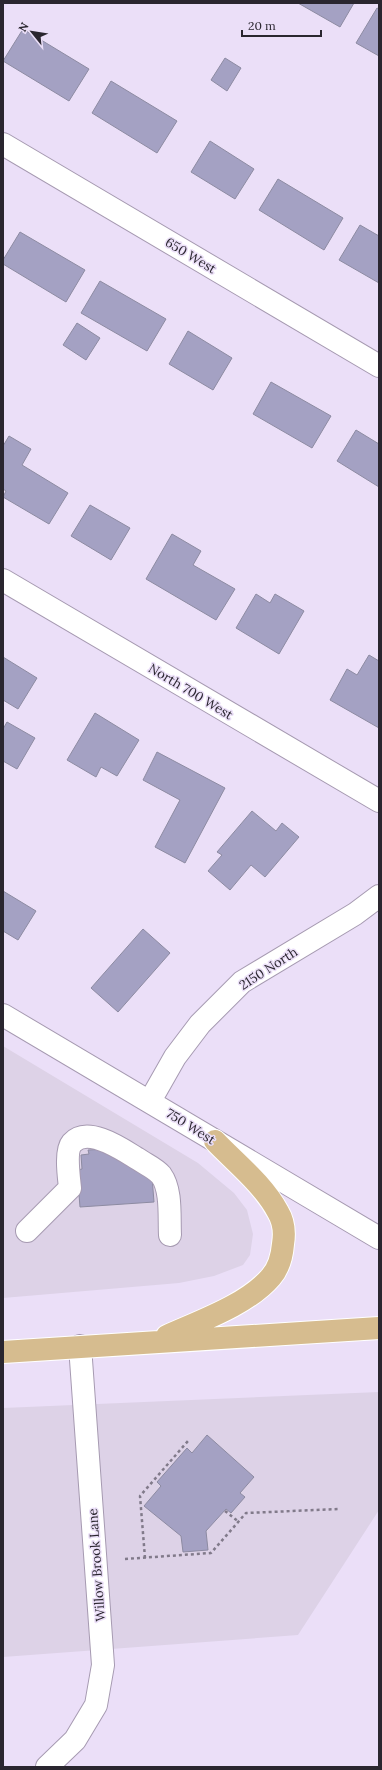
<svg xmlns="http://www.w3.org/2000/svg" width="382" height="1770" font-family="Lora,serif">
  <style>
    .commercial { fill: #ddd2e7 }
    .building { fill: #a4a1c3; stroke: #8d8ba2 }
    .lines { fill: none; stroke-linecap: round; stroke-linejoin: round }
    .minor-casing { stroke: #a69ab1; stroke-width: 24 }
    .major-casing { stroke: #fff; stroke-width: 24 }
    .path { stroke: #817a8a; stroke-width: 2.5; stroke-dasharray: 3 3; stroke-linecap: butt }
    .minor { stroke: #fff; stroke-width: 22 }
    .major { stroke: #d6bc8f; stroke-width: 22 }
    .labels { text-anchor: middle; stroke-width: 3; stroke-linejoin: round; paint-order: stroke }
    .street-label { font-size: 13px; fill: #2a262f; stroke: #ebdff8 }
  </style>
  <rect width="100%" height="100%" fill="#ebdff8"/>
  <path class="commercial" d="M3 1046 198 1163 234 1193 247 1210 253 1234 250 1255 243 1265 214 1276 179 1283 3 1298Z
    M379 1392V1510L298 1635 3 1657V1408Z"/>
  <path class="building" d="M298 3H354L340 27Z
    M377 8 379 9V56L356 43Z
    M23 29 89 69 69 101 3 61Z
    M225 58 241 68 227 91 211 80Z
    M111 81 177 121 157 153 92 113Z
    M210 141 254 169 235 199 191 172Z
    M278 179 343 218 324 250 259 210Z
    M360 225 379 236V283L339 260Z
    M20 232 85 270 66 302 3 264V260Z
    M100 281 166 319 147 351 81 313Z
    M77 323 100 338 86 360 63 345Z
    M188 331 232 358 213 390 169 364Z
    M271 382 331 416 312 448 253 414Z
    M356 430 379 444V487L337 461Z
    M9 436 31 449 22 465 68 493 49 524 3 497 6 491 3 489V446Z
    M90 505 130 528 111 560 71 536Z
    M172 534 201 551 193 565 235 589 216 620 146 579Z
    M256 594 270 603 275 594 304 611 279 654 236 628Z
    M369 655 379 661V728L330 700 347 669 357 675Z
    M3 657 37 678 18 709 3 700Z
    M95 713 139 740 117 776 101 767 96 777 67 760Z
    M7 722 35 738 17 769 3 761V729Z
    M157 752 225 788 185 863 155 847 180 800 143 780Z
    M252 811 276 831 282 823 299 837 265 877 251 865 230 890 208 871 222 855 217 852Z
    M3 891 36 911 18 940 3 931Z
    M143 929 170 953 118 1012 91 988Z
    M107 1149 152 1177 154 1202 80 1207 77 1170 82 1169 81 1155 89 1154 88 1150Z
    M207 1435 254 1477 240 1493 245 1497 231 1513 226 1509 206 1531 208 1550 183 1552 181 1536 144 1506 161 1486 157 1482 187 1448 192 1453Z"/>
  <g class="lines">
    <defs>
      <path id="minor" d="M3 144 379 366
        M3 580 379 801
        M3 1015 379 1238
        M150 1101 175 1057 200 1024 242 982 355 914 379 896
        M27 1231 70 1188C69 1178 65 1151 72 1143 88 1125 123 1150 138 1159 145 1164 155 1168 161 1175 172 1190 169 1217 170 1235
        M47 1767 75 1740 96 1705 103 1665 80 1346"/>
      <path id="major" d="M167 1336C200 1321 247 1305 271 1277 279 1268 282 1256 283 1244 285 1232 284 1222 278 1212 263 1184 236 1163 215 1141
        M3 1352 379 1328"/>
    </defs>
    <use href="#minor" class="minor-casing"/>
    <use href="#major" class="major-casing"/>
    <path class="path" d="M225 1511 239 1522
      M145 1558 140 1496 188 1441
      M125 1559 211 1553 246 1513 339 1509"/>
    <use href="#minor" class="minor"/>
    <use href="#major" class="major"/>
  </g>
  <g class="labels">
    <g class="street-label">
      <text transform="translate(191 255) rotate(31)" y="5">650 West</text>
      <text transform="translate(191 691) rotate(31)" y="5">North 700 West</text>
      <text transform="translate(268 968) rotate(-33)" y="5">2150 North</text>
      <text transform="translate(191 1126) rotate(32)" y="5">750 West</text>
      <text transform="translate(96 1565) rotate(-94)" y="5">Willow Brook Lane</text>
    </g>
  </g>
  <rect width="382" height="1770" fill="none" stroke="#2a262f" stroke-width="8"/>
  <g transform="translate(32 32) rotate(300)" stroke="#ebdff8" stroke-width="3" paint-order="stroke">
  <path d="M0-3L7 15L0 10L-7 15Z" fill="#2a262f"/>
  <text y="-6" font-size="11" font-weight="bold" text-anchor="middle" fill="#2a262f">N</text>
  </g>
  <path d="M242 30v6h79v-6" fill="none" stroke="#2a262f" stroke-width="2"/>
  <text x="248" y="30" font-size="12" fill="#2a262f" stroke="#ebdff8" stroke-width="3" paint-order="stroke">20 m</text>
</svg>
